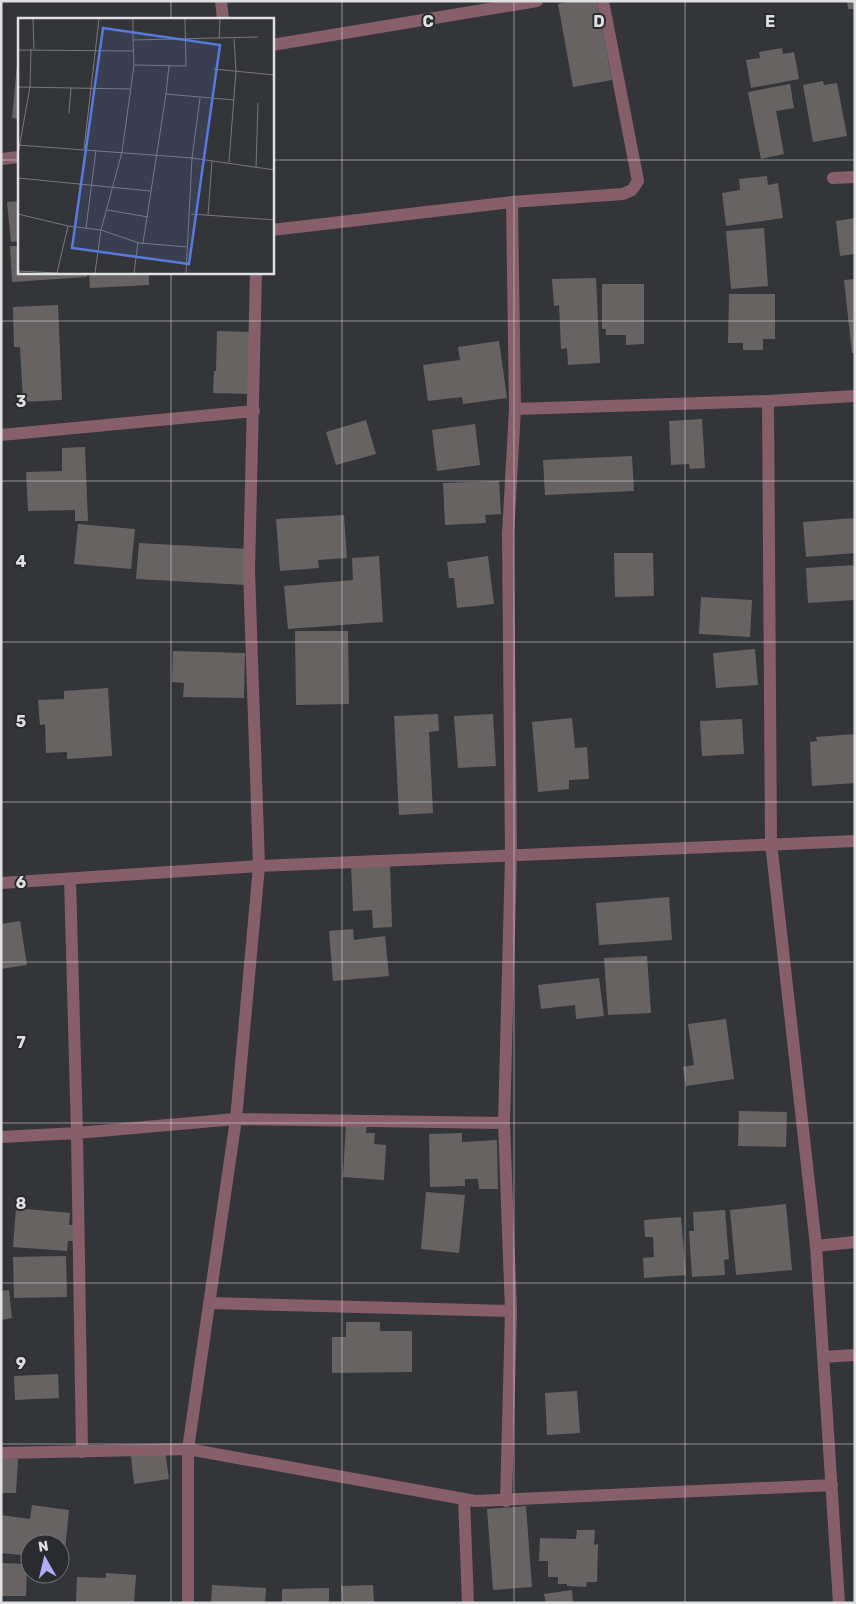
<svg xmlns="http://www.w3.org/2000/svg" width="856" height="1604" font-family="Rubik,sans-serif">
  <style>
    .building { fill: #686363 }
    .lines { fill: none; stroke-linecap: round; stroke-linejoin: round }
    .minor { stroke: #865f6a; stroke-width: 12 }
    .grid { fill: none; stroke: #dfe0e2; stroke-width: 1; stroke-opacity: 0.55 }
    .inset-road { fill: none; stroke: #78797c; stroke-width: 1 }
    .view { fill: #577adb; fill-opacity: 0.15; stroke: #577adb; stroke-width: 2.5 }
    .inset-edge { fill: none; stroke: #dfe0e2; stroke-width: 2.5 }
    .grid-label { font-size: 16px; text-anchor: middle; font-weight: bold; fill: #dfe0e2; stroke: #2a2b2e; stroke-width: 4; stroke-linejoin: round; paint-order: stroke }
  </style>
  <rect width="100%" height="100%" fill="#343538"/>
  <path class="building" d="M574 1H597L612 80 573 87 558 4Z
    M847 1H855V9H848Z
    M782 48 783 54 794 52 799 79 751 88 746 60 760 58 759 52Z
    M17 65H19V119L12 118Z
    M823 81 824 85 837 83 847 136 813 142 803 85Z
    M790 84 794 108 776 111 784 154 761 159 748 92Z
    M767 176 768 185 778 183 783 218 726 226 722 193 740 190 739 179Z
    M19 201V241L11 242 7 202Z
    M855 218V254L840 256 836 221Z
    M764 228 768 286 731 289 726 231Z
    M10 246H19V272H86L87 277 12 282Z
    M89 272H149V285L90 288Z
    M596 278 600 363 568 365 567 348 561 349 559 305 554 306 552 279Z
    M855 279V353H852L844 280Z
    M602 284H644V344L626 345V335H606V329H602Z
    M729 294H775V339H763V350H743V343H728Z
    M58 305 62 400 23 402 20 347H14L13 307Z
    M217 331 252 332 251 394 213 393 214 371H216Z
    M499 341 507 398 463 404 462 397 428 401 423 365 460 360 458 347Z
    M702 419 705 468 690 469 689 464 671 465 669 421Z
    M366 420 376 454 336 465 326 432Z
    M475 424 480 465 437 471 432 430Z
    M85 447 88 521H75V510L28 511 26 472 62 471V448Z
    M632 456 634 491 545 495 543 460Z
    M499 481 501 514 485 515 486 523 445 525 443 483Z
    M344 515 347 558 318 560 319 568 280 571 276 519Z
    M855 518V553L806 557 803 522Z
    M78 524 135 529 131 569 74 564Z
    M139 543 248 549 246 585 136 579Z
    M614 553H653L654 596 615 597Z
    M379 556 383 622 288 629 284 586 353 580 352 558Z
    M488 556 494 604 457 608 454 578H449L447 562Z
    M855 565V600L808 603 806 568Z
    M701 597 752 600 750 637 699 634Z
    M295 631H348L349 704 296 705Z
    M755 649 758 685 716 688 713 653Z
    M173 651 245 653 244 698 183 697 184 683 172 682Z
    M108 688 112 756 67 759V752L46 753 45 724 40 725 38 700 64 699V691Z
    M438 714 439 731 429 732 433 813 399 815 394 716Z
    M493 714 496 766 458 768 454 716Z
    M572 718 575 748 587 747 589 779 569 780V789L538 792 532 722Z
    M742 719 744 754 702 756 700 721Z
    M855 734V783L812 786 810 742 817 741 816 737Z
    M390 864 392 927 373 928 372 910 353 911 351 865Z
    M669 897 672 940 599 945 596 903Z
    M20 921 27 965 1 969V924Z
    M353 929 354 940 385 936 389 976 333 981 329 931Z
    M647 956 651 1013 608 1015 604 958Z
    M599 978 604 1016 576 1019 575 1005 541 1009 538 985Z
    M726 1019 734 1079 686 1086 683 1067 694 1065 688 1024Z
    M739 1111 787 1112 786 1147 738 1146Z
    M346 1122 367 1123 366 1133H375L374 1144 386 1145 384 1180 343 1177Z
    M462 1133V1142L497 1140 498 1189H479L478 1179H465V1186L430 1187 429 1134Z
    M426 1192 465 1195 459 1253 421 1249Z
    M786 1204 792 1270 736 1275 730 1210Z
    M16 1208 70 1213 69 1225H75L74 1241H68L67 1251 13 1247Z
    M725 1210 729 1259 724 1260 725 1275 692 1277 689 1231H694L693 1212Z
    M681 1217 686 1275 644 1278 643 1258 654 1257 653 1237H645L644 1220Z
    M66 1256 67 1297 14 1298 13 1257Z
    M9 1290 12 1318 1 1320V1291Z
    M346 1322H380V1331H412V1372L332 1373V1337H346Z
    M58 1374 59 1398 15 1400 14 1376Z
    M577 1391 580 1433 547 1435 545 1393Z
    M165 1451 169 1479 134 1484 131 1456Z
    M1 1458 18 1459 16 1493H1Z
    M32 1505 69 1510 64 1560 60 1559V1544H30V1556L1 1553V1515L30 1519Z
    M526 1506 532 1587 493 1590 487 1509Z
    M577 1530H595L594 1545 598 1544 597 1582H587L586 1587 567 1586V1584H558V1577H548V1561H539L540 1538 576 1539Z
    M1 1563 27 1564 26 1596H1Z
    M106 1573 136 1575 134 1603H76L77 1577 106 1578Z
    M212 1585 266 1588 265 1603H211Z
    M373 1585 374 1602 342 1603 341 1586Z
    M329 1588V1603H282V1589Z
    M572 1590 573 1603H546L544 1594Z"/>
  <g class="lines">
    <path class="minor" d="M221 1 223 19
      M272 45 537 1
      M1 159 19 157
      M833 178 855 177
      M512 202 515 409
      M272 230 512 202 623 194 632 190 638 181 603 1
      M768 401 771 843 816 1246 839 1603
      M1 435 254 411
      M70 879 77 1133 82 1452
      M1 883 259 866 855 841
      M1 1137 77 1133 236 1119 504 1123
      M816 1246 855 1242
      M209 1303 511 1311
      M823 1357 855 1355
      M1 1453 188 1449 475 1501 832 1485
      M464 1499 468 1603
      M506 1501 511 1311 504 1123 511 856 508 535 515 409 768 401 855 396
      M188 1603V1449L236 1119 259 866 249 571 256 272"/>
  </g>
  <path class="grid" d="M171 1V19M342 1V1603M514 1V1603M685 1V1603M1 160H19M272 160H855M171 272V1603M1 321H855M1 481H855M1 642H855M1 802H855M1 962H855M1 1123H855M1 1283H855M1 1444H855"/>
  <g transform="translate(18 18)">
    <rect width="256" height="256" fill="#343538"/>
    <path class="inset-road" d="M15 1 16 31M115 1V22L240 19M201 21 202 1M0 32 115 33M116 47 168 48 167 1M195 51 257 57M0 69 112 71M148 76 151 48M51 95 53 70M0 127 174 140 257 152M66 131 81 1M0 136 12 69 13 31M211 144 218 53 216 21M238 149 240 85M0 160 132 173M89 192 130 199M0 196 50 208 83 212 121 225 170 229M173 196 257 202M190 197 194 143M68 210 78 132M125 225 148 76 216 82M0 253 40 255M39 255 50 208M77 255 83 212 104 134 116 47 115 22M116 255 120 224M168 255 174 140 182 80"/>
    <path class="view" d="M85 10 202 27 171 246 54 230Z"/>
    <rect width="256" height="256" class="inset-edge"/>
  </g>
  <g class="grid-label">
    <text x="428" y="27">C</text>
    <text x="599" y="27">D</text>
    <text x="770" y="27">E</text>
    <text x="21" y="407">3</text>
    <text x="21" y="567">4</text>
    <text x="21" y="727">5</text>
    <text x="21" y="888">6</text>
    <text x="21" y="1048">7</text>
    <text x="21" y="1209">8</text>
    <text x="21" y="1369">9</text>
  </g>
  <rect width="856" height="1604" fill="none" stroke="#dfe0e2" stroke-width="5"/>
  <g transform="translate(45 1559) rotate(352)"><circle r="24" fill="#2a2b2e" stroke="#727376"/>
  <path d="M0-4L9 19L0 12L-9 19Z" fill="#afaefa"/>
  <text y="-8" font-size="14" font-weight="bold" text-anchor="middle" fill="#dfe0e2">N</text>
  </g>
</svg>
